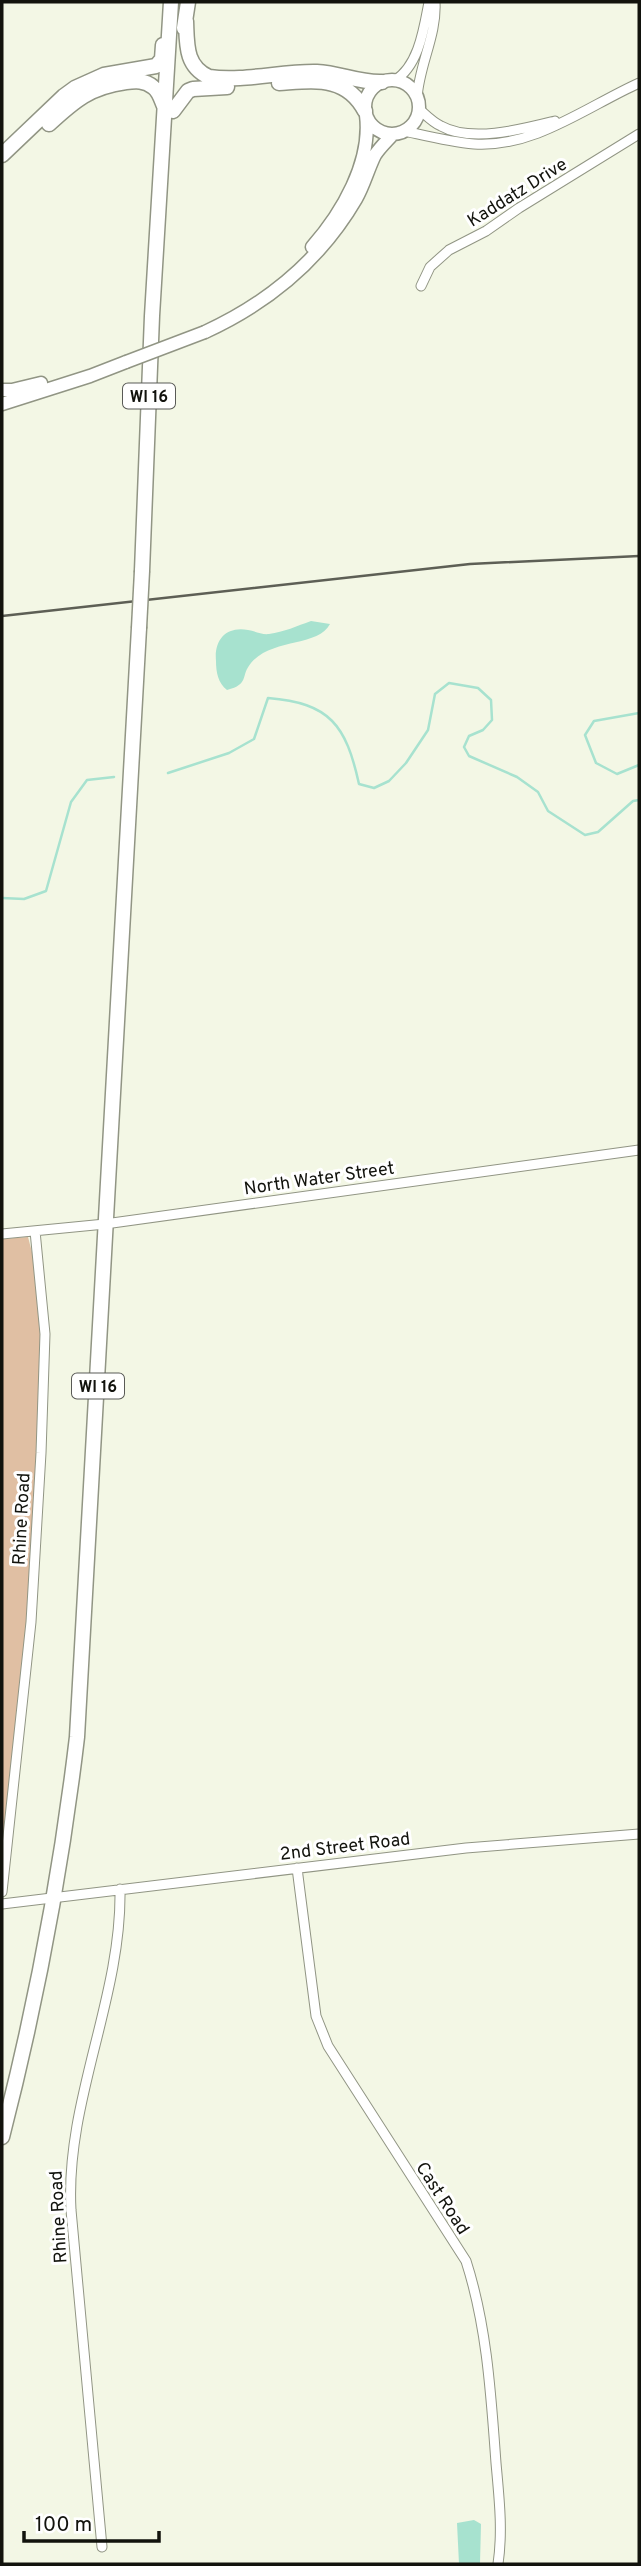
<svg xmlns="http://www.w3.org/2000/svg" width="641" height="2566" font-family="Overpass,sans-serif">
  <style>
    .green { fill: #e0bfa3 }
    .water { fill: #a7e2cf }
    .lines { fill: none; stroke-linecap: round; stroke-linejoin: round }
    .stream { stroke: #a7e2cf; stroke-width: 2.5 }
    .minor-casing { stroke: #919584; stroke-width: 11 }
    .major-casing { stroke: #919584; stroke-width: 15 }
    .highway-casing { stroke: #919584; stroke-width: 17 }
    .minor { stroke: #fff; stroke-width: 9 }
    .major { stroke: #fff; stroke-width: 12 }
    .highway { stroke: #fff; stroke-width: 14 }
    .rail { stroke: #5d5f55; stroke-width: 2.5 }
    .major-bridge-casing { stroke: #919584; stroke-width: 15; stroke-linecap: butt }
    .highway-bridge-casing { stroke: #919584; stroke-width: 17; stroke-linecap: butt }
    .major-bridge { stroke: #fff; stroke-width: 12 }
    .highway-bridge { stroke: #fff; stroke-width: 14 }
    .labels { text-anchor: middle; stroke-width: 6; stroke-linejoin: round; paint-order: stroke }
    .shield { fill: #fff; stroke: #595a56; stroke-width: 2 }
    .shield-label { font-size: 16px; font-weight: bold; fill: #12130d }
    .street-label { font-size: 18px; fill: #12130d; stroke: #fff }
  </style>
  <rect width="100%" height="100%" fill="#f3f7e5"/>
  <path class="green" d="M28 1237 38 1275 41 1302V1372L26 1644 2 1864V1239Z"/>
  <path class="water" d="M311 621 330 624C318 647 272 638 251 663 240 676 250 684 227 690 218 683 216 672 216 661 214 640 226 626 248 630 255 631 262 635 269 634 284 632 297 626 311 621Z
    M474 2520 481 2524 480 2564H459L457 2523Z"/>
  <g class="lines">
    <path class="stream" d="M639 713 594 721 585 735 596 763 617 774 639 765
      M168 773 229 753 254 739 268 698C330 703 346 725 359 784L374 788 389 781 406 763 428 730 435 694 449 683 478 688 491 700 492 720 483 730 469 736 464 747 469 756 517 777 538 792 548 811 585 835 598 832 633 801 639 800
      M2 898 24 899 46 891 71 802 87 780 114 777"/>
    <defs>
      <path id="minor" d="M394 81C419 66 424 28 429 2
        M417 98C419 65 437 35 435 2
        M419 109C426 115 432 122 441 126 471 143 523 129 555 121
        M404 131C427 136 450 142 474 144 534 148 586 107 639 83
        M421 286 430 267 449 250 486 231 519 208 639 134
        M2 1234 105 1224 639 1150
        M297 1868 316 2016 328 2046 466 2261C487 2326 491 2395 496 2463 499 2497 503 2530 498 2564
        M2 1892 31 1622 41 1453 45 1334 35 1231
        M2 1904 466 1848 639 1834
        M102 2547 71 2210C65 2101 122 1998 120 1889"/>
      <path id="major" d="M365 107a27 27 0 1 1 54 0a27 27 0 1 1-54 0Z
        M312 247C342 213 372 162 366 115
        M205 332C268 303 321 259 356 199 364 185 368 169 375 155 380 147 387 141 393 134
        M2 390H12L41 383
        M2 404 90 376 126 362"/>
      <path id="highway" d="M186 21C187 44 185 66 209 77 244 82 282 71 317 72 340 73 359 83 382 82
        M184 28 188 2
        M279 83C314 81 346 75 365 111
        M173 111 188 91 193 89 227 87
        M49 124C75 100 90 87 126 82 135 81 145 80 153 87 159 91 161 99 164 106
        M2 155 64 96 75 88 104 75 156 66 162 59 163 45
        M142 571 152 316 171 2
        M2 2137C36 2005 61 1872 77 1737L139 628"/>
    </defs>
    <use href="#minor" class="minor-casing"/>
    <use href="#major" class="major-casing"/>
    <use href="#highway" class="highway-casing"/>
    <use href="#minor" class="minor"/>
    <use href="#major" class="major"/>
    <use href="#highway" class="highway"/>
    <path class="rail" d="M2 616 470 564 639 556"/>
    <defs>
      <path id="major-bridge" d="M126 362 205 332"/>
      <path id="highway-bridge" d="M139 628 142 571"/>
    </defs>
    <use href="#major-bridge" class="major-bridge-casing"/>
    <use href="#highway-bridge" class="highway-bridge-casing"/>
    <use href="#major-bridge" class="major-bridge"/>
    <use href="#highway-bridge" class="highway-bridge"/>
  </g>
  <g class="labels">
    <g class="shield">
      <rect x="123" y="383.5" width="52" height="25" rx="5"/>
      <rect x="72" y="1373.5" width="52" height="25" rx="5"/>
    </g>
    <g class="shield-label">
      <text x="149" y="402">WI 16</text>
      <text x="98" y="1392">WI 16</text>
    </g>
    <g class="street-label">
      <text transform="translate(517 192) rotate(-32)" y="6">Kaddatz Drive</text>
      <text transform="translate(319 1178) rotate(-8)" y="6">North Water Street</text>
      <text transform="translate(21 1519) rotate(-87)" y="6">Rhine Road</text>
      <text transform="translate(345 1846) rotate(-7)" y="6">2nd Street Road</text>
      <text transform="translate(443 2198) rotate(57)" y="6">Cast Road</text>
      <text transform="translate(58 2217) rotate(-93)" y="6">Rhine Road</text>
    </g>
  </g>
  <rect width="641" height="2566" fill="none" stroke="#12130d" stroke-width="7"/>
  <path d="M24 2531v10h135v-10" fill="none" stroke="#12130d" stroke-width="3.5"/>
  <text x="35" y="2531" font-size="21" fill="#12130d" stroke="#ffffff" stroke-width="5" paint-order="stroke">100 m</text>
</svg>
